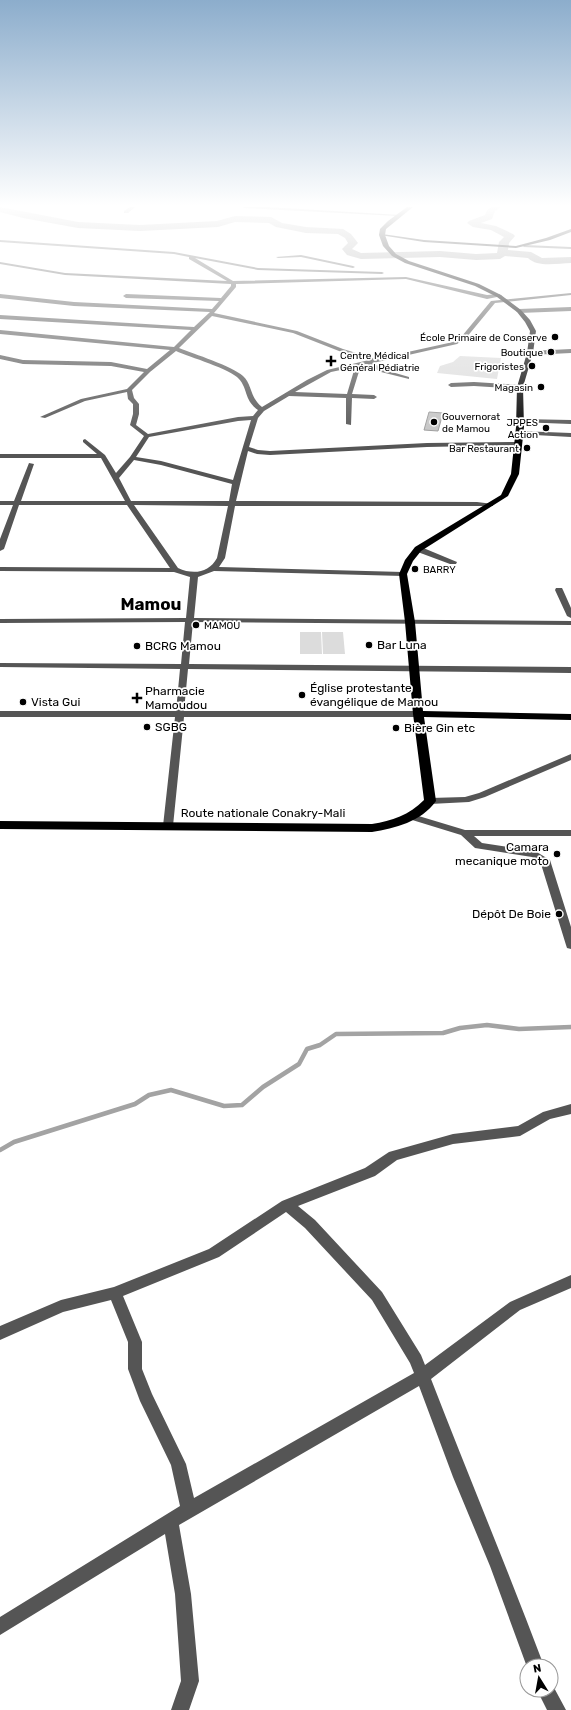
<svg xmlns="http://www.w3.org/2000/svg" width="571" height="1710" font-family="Rubik,sans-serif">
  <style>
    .green { fill: #dcdcdc }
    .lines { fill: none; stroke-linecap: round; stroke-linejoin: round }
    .stream { stroke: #a3a3a3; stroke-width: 4.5 }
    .river { fill: #a3a3a3; fill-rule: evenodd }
    .building { fill: #c4c4c4; stroke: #999 }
    .minor { fill: #555; fill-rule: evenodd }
    .major { fill: #000; fill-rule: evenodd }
    .highway { fill: #000; fill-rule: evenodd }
    .poi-dot { fill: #000; stroke: #fff; stroke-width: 1.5 }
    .labels { text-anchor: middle; stroke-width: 3.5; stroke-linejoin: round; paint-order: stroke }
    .far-poi-label { font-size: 10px; fill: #000; stroke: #fff; text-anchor: end }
    .poi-label { font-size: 12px; fill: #000; stroke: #fff; text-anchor: start }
    .street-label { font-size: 12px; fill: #000; stroke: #fff }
    .far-town-label { font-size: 17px; font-weight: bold; fill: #000; stroke: #fff }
  </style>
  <rect width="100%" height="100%" fill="#fff"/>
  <path class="green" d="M460 356 501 358 497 379 437 373 440 366 453 362Z
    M300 632H321L322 654H300Z
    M322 632H343L345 654H323Z"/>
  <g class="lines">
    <path class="stream" d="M0 1150 14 1142 135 1104 149 1095 171 1090 224 1106 242 1105 263 1087 299 1064 307 1049 320 1045 336 1034 443 1033 460 1028 487 1025 519 1029 571 1027"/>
    <path class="river" d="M0 207 78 222 140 225 217 221 235 216 271 217 282 223 306 227 343 229 351 234 358 243 352 249 361 253 440 251 476 254 497 253 499 242 504 237 491 230 473 227 467 223 469 221 485 215C488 206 492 207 501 207L495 211 492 219 481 223 496 226 513 234 515 236 509 243 508 250 531 252 542 258 571 257V263C558 263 538 268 528 258L505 256 500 259 476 260 440 257 361 259 347 255 342 249 348 243 345 238 338 234 306 233 276 227 269 223 235 222 218 227 140 231 78 228 23 218 0 212Z"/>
  </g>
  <path class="building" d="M429 412 443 413 438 431 424 430Z"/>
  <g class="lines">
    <path class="minor" d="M130 207H135L128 213H124V211Z
      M242 207H267L400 215 398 216 244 208Z
      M0 240 174 252 258 268 382 272 384 273 382 274 258 270 195 258 233 281 406 277 487 295 499 294 502 296 487 299 406 279 236 284V287L214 313 297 331 343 349 376 359 453 342 462 336 491 301 571 293V295L495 303 466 338 457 344 373 363 385 370 409 377V379L381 372 367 364 361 365 352 394 374 395 377 397 374 399 352 398 351 425 346 424V398L289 396 264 411 258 418 249 447 258 450 270 451 427 443 518 442 520 443V445L427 447 270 455 257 454 248 451 236 501 477 502 493 504V506H235L225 558 219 567 403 572 407 574 403 576 214 571 198 577 194 618 571 621V625L193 622 189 664 571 667V673L188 669 184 711H418L422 714 418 717H184L173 826 168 829 163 826 175 717H0V711H176L180 669 0 667V663L181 664 185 622 0 623V619L186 618 190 577 174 572 0 571V567L170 568 127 505H19L4 549 0 551V539L13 505H0V501H14L29 463 34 464 21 501H125L101 458H0V454H97L83 442V440L85 439 105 455 116 473 130 457 144 436 130 425 133 414V404L128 399 127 392 85 401 45 418 40 417 81 399 127 389 144 372 111 366 23 364 0 359V355L23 360 111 362 147 369 170 350 0 334V330L174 347 191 330 0 319V315L194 327 210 312 74 306 0 298V294L74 302 212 309 219 301 126 298 123 296 126 294 221 298 231 286V284L65 275 0 264V262L65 273 227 281 189 259V257L174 254 0 242ZM212 316 293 333 339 351 369 360 327 370 307 380 262 407C250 398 252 384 243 376 232 366 194 354 179 348ZM176 351C189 357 231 369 239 379 248 389 244 400 258 410L253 416 238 417 148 434 136 425 139 414V404L134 398 132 390 150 372ZM355 367 347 394 295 392 331 372ZM251 420 233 480 161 461 136 457 149 437 238 421ZM134 460 161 465 232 484 229 501H131L119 478ZM134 505 228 506 217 558C209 573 193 575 178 568Z
      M525 245 571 247V249L523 247Z
      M301 255 353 266 355 267 353 268 301 257 278 258 276 257Z
      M571 307V311L519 313 516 311 519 309Z
      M571 349V353L530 355 527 353 530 351Z
      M474 382 520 385 523 387 520 389 474 386 451 387 448 385 451 383Z
      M520 419 571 420V424L518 422 517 421Z
      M519 431 571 433V437L517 434V432Z
      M415 547H421L457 562 456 564H450L415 551Z
      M556 588H562L563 590 571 608V618L567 616 555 590Z
      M571 754V760L485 797 469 802 430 804 425 801 430 798 465 797 479 793Z
      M412 814 465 830H571V836H474L482 843 535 851 550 860 571 927V949L567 948 566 945 541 864 532 857 475 848 461 835 409 819 407 817Z
      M571 1104V1114L550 1119 520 1136 453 1144 397 1160 375 1176 298 1206 315 1220 382 1292 421 1355 425 1365 510 1302 571 1275V1288L520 1310 431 1379C468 1475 508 1570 544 1666H527V1667L490 1566 453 1477 419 1386 179 1525 191 1594 199 1681 189 1710H171L181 1681 175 1594 165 1534 0 1635V1617L180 1506 171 1465 140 1401 128 1369V1342L111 1300 63 1312 0 1340V1326L61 1300 114 1287 209 1249 282 1201 365 1168 389 1152 453 1134 518 1126 543 1112ZM286 1212 305 1228 372 1300 410 1363 414 1373 194 1498 186 1464 152 1394 142 1369V1342L123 1296 219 1257Z
      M551 1683 552 1684 566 1710H547L537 1690H551Z"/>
    <path class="major" d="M571 229V232L550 240 516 248 424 242 380 235 382 234 424 240 516 246 546 238Z"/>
    <path class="highway" d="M407 207H413L386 229 385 235 389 246 396 254 409 261 479 284 501 295 521 310 530 320 536 331 533 353 523 387 524 427 519 474 508 496 421 551 413 561 407 574 415 622 423 711 571 714V720L424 717 436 801C421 822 395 828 372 832L0 829V821L372 824C392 821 409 815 424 800L413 714 405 622 399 574 405 560 415 547 501 495 511 474 516 427 517 387 527 353 530 331 525 322 517 312 497 297 475 286 405 263 392 256 383 246 379 235 380 229 388 221Z"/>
  </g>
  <linearGradient id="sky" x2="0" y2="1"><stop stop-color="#8cadcc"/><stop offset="0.46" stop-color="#fff"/><stop offset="1" stop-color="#fff" stop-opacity="0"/></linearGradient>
  <rect width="571" height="446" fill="url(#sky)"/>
  <g class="poi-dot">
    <circle cx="555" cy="337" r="4"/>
    <circle cx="551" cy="352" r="4"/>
    <path d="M329 355h4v4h4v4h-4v4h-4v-4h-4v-4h4z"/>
    <circle cx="532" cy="366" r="4"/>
    <circle cx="541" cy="387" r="4"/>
    <circle cx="434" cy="422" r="4"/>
    <circle cx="546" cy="428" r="4"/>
    <circle cx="527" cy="448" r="4"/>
    <circle cx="415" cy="569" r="4"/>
    <circle cx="196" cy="625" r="4"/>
    <circle cx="369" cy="645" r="4"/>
    <circle cx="137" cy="646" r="4"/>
    <circle cx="302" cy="695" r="4"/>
    <path d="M135 692h4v4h4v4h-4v4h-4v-4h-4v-4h4z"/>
    <circle cx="23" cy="702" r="4"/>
    <circle cx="147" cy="727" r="4"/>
    <circle cx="396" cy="728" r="4"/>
    <circle cx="557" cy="854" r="4"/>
    <circle cx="559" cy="914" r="4"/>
  </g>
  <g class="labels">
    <g class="far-poi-label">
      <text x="547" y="341">École Primaire de Conserve</text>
      <text x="543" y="356">Boutique</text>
      <text x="340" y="359" text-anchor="start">Centre Médical<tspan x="340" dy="12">Général Pédiatrie</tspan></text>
      <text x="524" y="370">Frigoristes</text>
      <text x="533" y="391">Magasin</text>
      <text x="442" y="420" text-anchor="start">Gouvernorat<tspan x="442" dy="12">de Mamou</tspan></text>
      <text x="538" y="426">JPPES<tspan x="538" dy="12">Action</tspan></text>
      <text x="519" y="452">Bar Restaurant</text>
      <text x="423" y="573" text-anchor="start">BARRY</text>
      <text x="204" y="629" text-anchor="start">MAMOU</text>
    </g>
    <g class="poi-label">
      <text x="377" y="649">Bar Luna</text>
      <text x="145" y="650">BCRG Mamou</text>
      <text x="310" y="692">Église protestante<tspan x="310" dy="14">évangélique de Mamou</tspan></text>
      <text x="145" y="695">Pharmacie<tspan x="145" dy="14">Mamoudou</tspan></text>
      <text x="31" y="706">Vista Gui</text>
      <text x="155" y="731">SGBG</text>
      <text x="404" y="732">Bière Gin etc</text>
      <text x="549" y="851" text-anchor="end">Camara<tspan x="549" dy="14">mecanique moto</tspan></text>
      <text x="551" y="918" text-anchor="end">Dépôt De Boie</text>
    </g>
    <g class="street-label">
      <text x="263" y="817">Route nationale Conakry-Mali</text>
    </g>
    <g class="far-town-label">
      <text x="151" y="610">Mamou</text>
    </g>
  </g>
  <g transform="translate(539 1678) rotate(349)"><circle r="19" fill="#ffffff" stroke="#999999"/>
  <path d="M0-3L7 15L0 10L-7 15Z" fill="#000000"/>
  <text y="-6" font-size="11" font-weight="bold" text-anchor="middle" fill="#000000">N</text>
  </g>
</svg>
